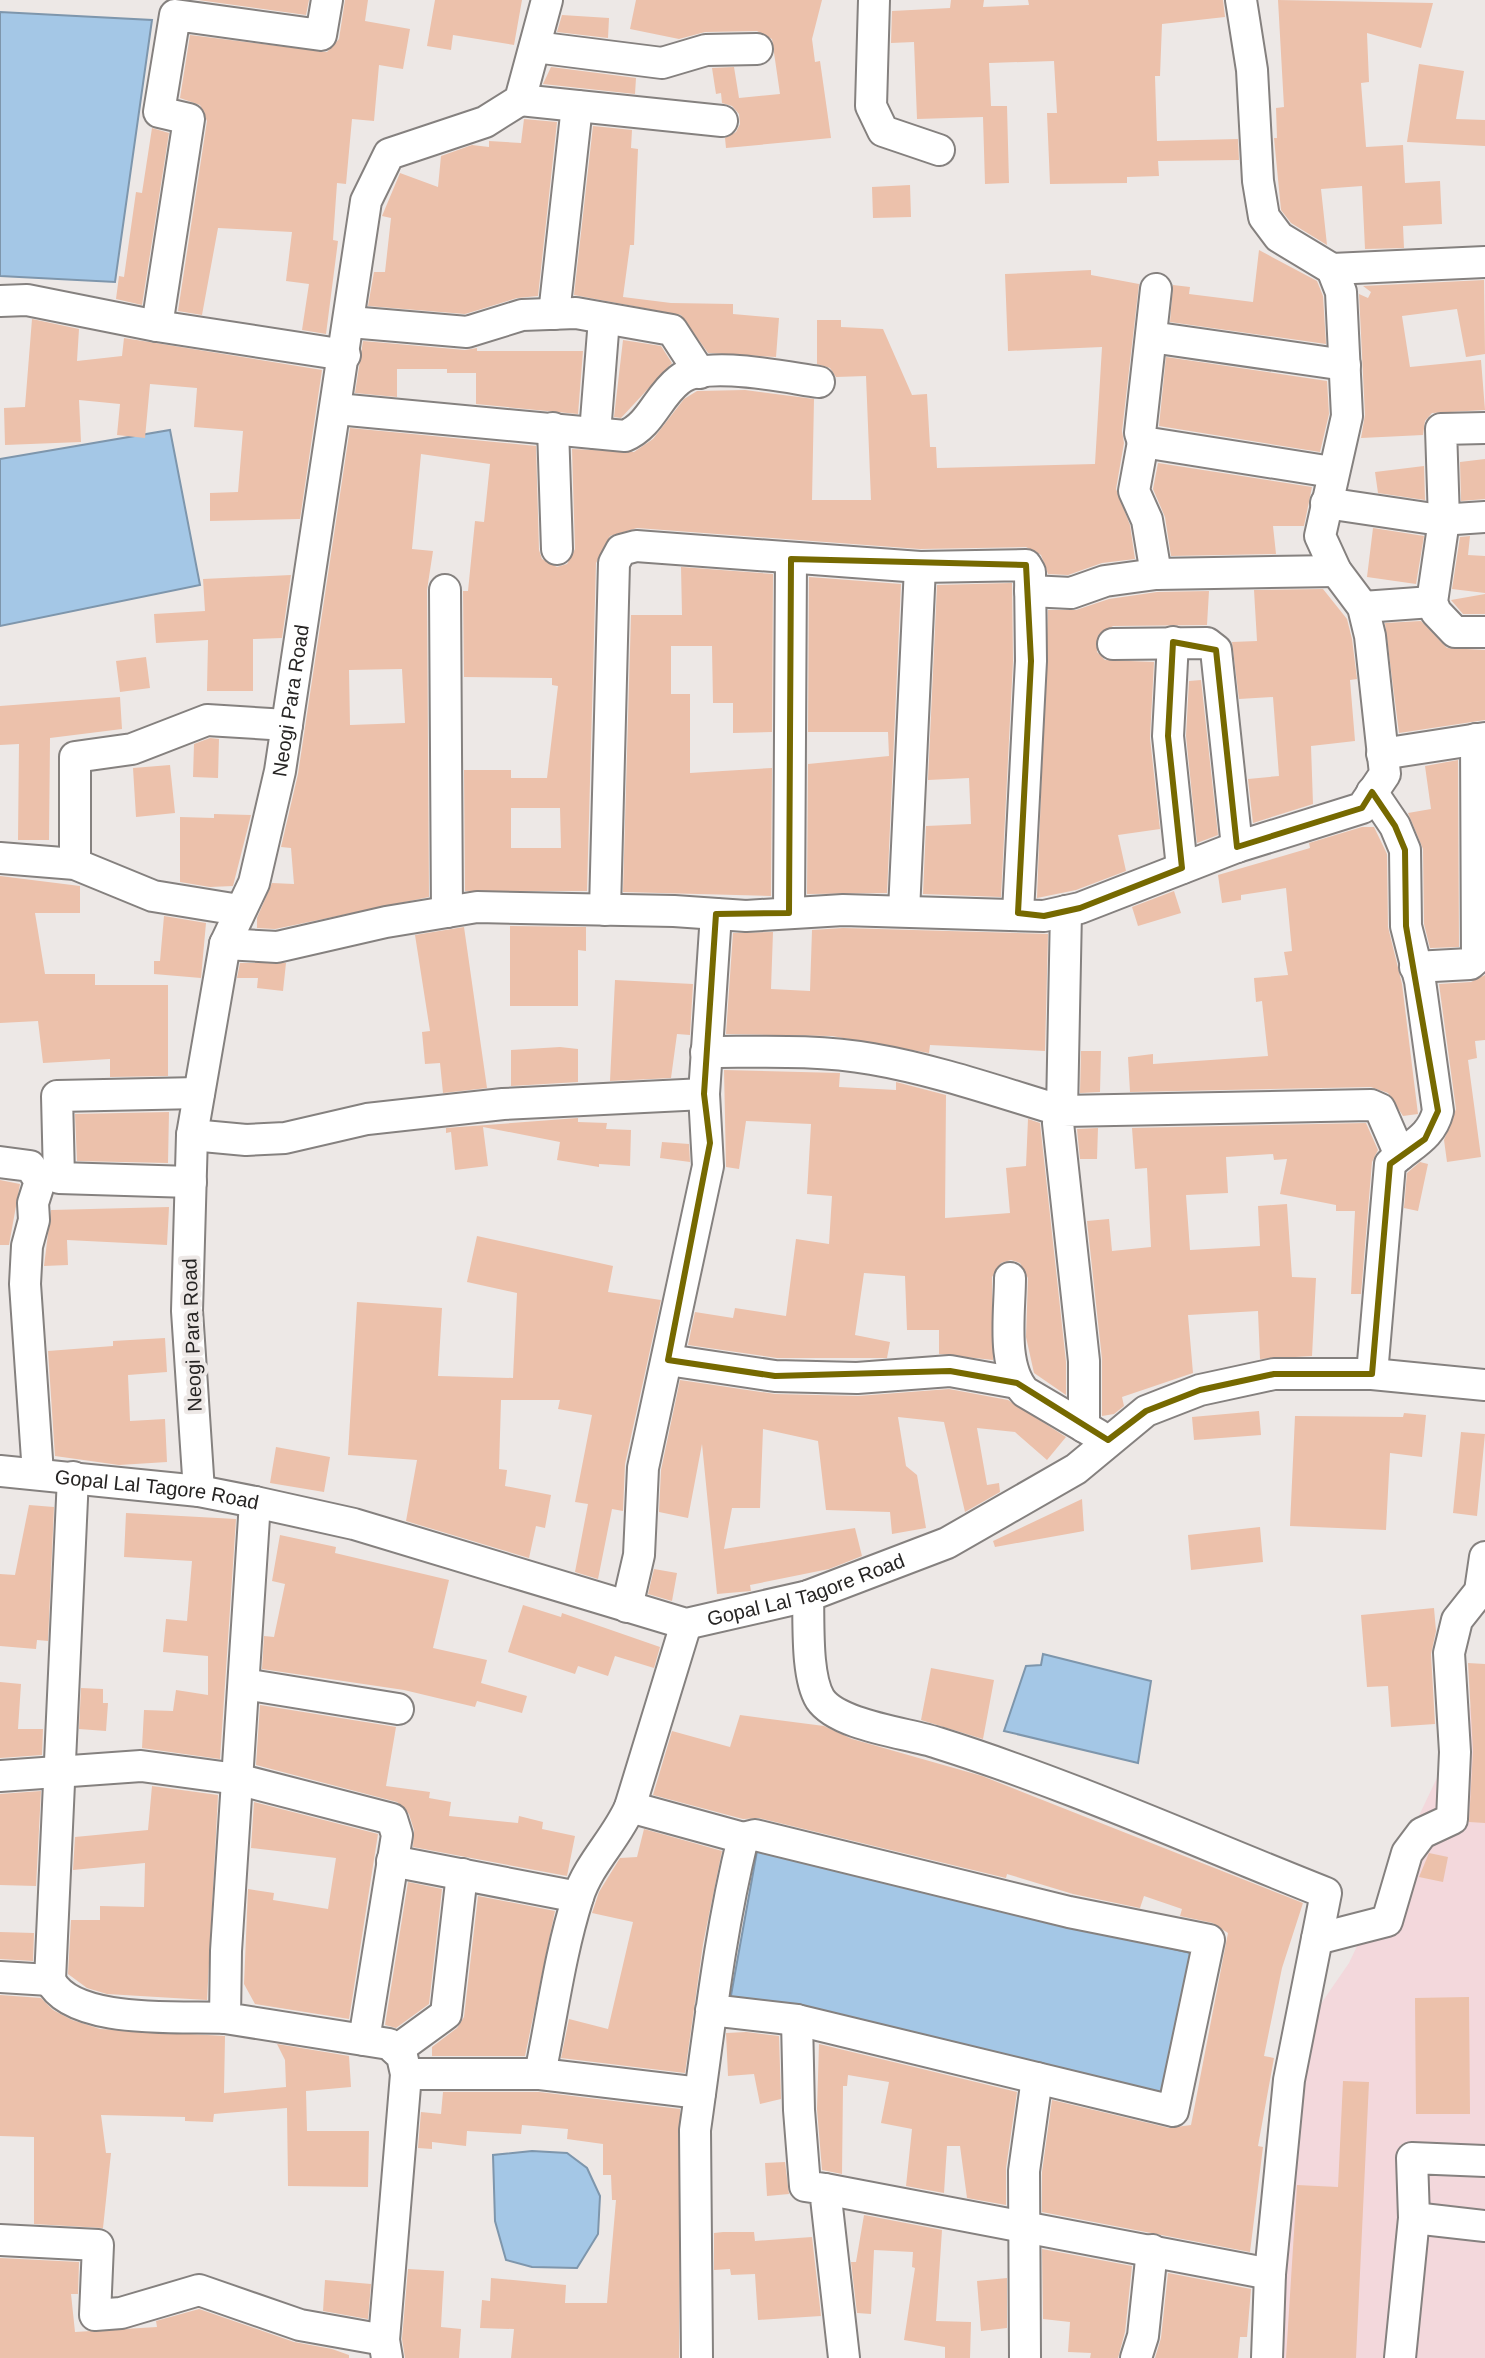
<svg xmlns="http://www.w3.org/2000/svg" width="1485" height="2358" font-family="Helvetica,sans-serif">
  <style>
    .education { fill: #f3d8dc }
    .water { fill: #a4c7e6; stroke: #7e96ac; stroke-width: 2 }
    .building { fill: #ecc1ab; fill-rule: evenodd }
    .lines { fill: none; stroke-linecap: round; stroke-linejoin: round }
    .minor-casing { stroke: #85817f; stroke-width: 34 }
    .minor { stroke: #fff; stroke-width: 30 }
    .marked { fill: none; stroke: #766900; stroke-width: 6; stroke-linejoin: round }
    .labels { text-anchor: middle; stroke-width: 8; stroke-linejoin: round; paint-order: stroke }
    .street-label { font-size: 20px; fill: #272524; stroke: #ede8e6 }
  </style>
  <rect width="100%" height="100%" fill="#ede8e6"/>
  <path class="education" d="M1482 1683H1485V2358H1279L1296 2040 1349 1963Z"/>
  <path class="water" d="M0 12 152 20 115 282 0 276Z
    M170 430 200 585 0 626V459Z
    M1043 1654 1151 1681 1138 1763 1004 1731 1026 1666 1041 1665Z
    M757 1851 1195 1954 1164 2096 730 2001Z
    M532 2151 567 2153 587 2168 600 2196 598 2234 577 2268 532 2267 506 2260 495 2221 493 2155Z"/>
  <path class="building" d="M198 0H309L306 15Z
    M345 0H368L365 21 410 29 403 69 379 65 374 121 352 119 346 184 337 183 333 240 338 241 326 334 302 330 309 284 286 281 292 232 218 228 202 315 178 311 207 121 200 105 180 98 190 35 327 52 339 39Z
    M435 0H522L514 45 453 35 451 50 427 46Z
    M636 0H822L812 39 815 62 820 61 831 138 726 148 725 138 736 132 740 124 739 114 732 106 722 103 721 93 716 94 712 68 734 67 739 98 780 94 772 39 757 31 705 32 679 39 630 29Z
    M951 0H984L983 7 1029 5 1028 0H1223L1225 17 1162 24 1160 76H1155L1157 141 1238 139 1239 160 1158 161 1159 176 1127 177V183L1050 184 1047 113H1057L1054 61 989 63 991 106H1007L1009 183 985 184 983 117 917 119 914 42 891 43 892 11 950 8Z
    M1278 0 1433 3 1421 48 1367 33 1369 82 1361 83 1366 147 1403 145 1405 183 1440 181 1442 224 1403 226 1404 248 1365 249 1362 186 1321 189 1327 245 1291 223 1281 210 1274 138H1277L1276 108 1284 107Z
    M562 15 609 18 608 38 557 32Z
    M1419 64 1464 71 1456 119 1485 120V146L1407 142Z
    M551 67 636 78 635 94 543 84Z
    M524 119 557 122 538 296 517 298 465 314 368 306 374 272H385L391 218 382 216 400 173 438 187 441 156 472 145 489 147V141L521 143Z
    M593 126 632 130 631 148 638 149 634 245H630L623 297 671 303 733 304V314L779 318 776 357 708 353 681 315 574 295Z
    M152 128 169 133 142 305 116 299 119 276 124 277 136 192 142 193Z
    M910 185 911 217 873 218 872 187Z
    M1259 250 1317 281 1323 296 1326 344 1170 322 1173 285 1190 287 1189 294 1253 302Z
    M1091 270V275L1139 284 1122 431 1124 443 1116 489 1130 525 1135 559 1102 563 1068 575 1048 574 1041 555 1026 547 920 549 637 528 610 536 596 563 587 891H465L464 770H511V778H547L558 686 552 685V678L464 677 463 591H468L475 521 484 522 490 464 421 454 412 549 433 551 427 590 429 897 275 929 257 928V918L272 883 294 884 291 848 281 847 298 774 350 428 536 446 539 550 542 559 557 567 567 564 575 549 572 449 634 452 653 439 684 399 697 391 745 390 814 399 812 500H871L866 376 836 377 830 368 817 364V320H841V327L883 329 912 395 927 394 930 447H936L937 468 1095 464 1102 347 1008 351 1005 274ZM402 669 405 723 350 725 349 670ZM511 808H560L561 848H511Z
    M1484 280 1485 354 1466 357 1457 309 1402 316 1410 367 1481 360 1485 410 1432 413 1425 421 1423 435 1361 438 1365 415 1359 294 1368 298 1371 292 1363 286Z
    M32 319 79 329 77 361 122 356 124 338 322 370 300 519 210 521V493L238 492 243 431 194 427 197 388 150 384 145 438 117 435 120 404 79 400 81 442 5 445 4 408 25 407Z
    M623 340 661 346 672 363 621 418 614 417Z
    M363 341 465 350 477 348V351H583L578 414 476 404V373H447V369H397V397L355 393Z
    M1166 357 1327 381 1329 414 1320 452 1159 426Z
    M1485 459V499L1461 501 1460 462Z
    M1158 463 1312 487 1304 526H1273L1276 554 1171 556 1165 517 1153 489Z
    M1424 466 1425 500 1378 493 1375 472Z
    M1373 528 1424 536 1416 584 1367 577Z
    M1470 536 1468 555 1485 556V593L1452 589 1460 537Z
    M681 567 773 574 772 732 733 733V703H713L712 646H671V694H690V773L772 768 771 896 623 892 631 615H682Z
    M291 575 282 638 253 639V691H207L208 640 156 643 154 614 205 611 203 579Z
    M809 577 901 584 887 893 807 894 808 764 889 756 888 732H808Z
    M1012 583 1013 661 1001 897 923 894 926 826 971 824 969 778 928 780 937 585Z
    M1323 589 1347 619 1352 639 1357 679 1350 680 1355 741 1311 746 1313 804 1253 823 1248 779 1279 776 1273 697 1239 699 1232 642 1257 641 1254 590Z
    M1209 591 1207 625 1113 626 1098 635 1097 652 1105 660 1154 662 1150 738 1160 829 1118 835 1126 871 1076 890 1037 898 1048 610H1076L1109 599 1157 592Z
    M1485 594V614H1463L1451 600Z
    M1421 621 1447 648 1485 650V720L1399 733 1385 623Z
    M146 657 150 688 120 692 116 661Z
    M1201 680 1218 835 1197 843 1186 736 1189 681Z
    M120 697 122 729 50 738 49 840H18L19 744 0 745V706Z
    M210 738 219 739 218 778 193 777 194 744Z
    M1458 760 1459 947 1430 948 1424 924 1423 849 1408 813 1431 809 1425 766Z
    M170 765 175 813 136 817 133 768Z
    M214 814 251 815 233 886 210 887 180 882V817L214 818Z
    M1362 827H1374L1387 854 1388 927 1402 984 1418 1114 1403 1116 1388 1093 1371 1087 1130 1092 1128 1057 1153 1054V1064L1268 1056 1262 1001 1256 1002 1254 978 1288 975 1284 952 1292 951 1286 888 1241 895V900L1222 903 1218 875 1310 848 1309 843Z
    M0 876 80 886V913H35L45 974H95V985H168V1076L110 1077V1059L43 1063 38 1021 0 1023Z
    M1174 891 1181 913 1138 926 1132 907Z
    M164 916 206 923 201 978 154 974V961H160Z
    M510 926 586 927V951L578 950V1006H510Z
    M464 927 487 1088 443 1093 440 1063 425 1064 422 1032 430 1031 415 935Z
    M843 928 1048 934 1045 1051 930 1045 929 1053 832 1036 726 1034 733 933 773 932 771 989 810 991 812 930Z
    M240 963H286L283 991 257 988 258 978H237Z
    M1485 975V1040L1475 1041 1477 1058 1468 1060 1481 1157 1447 1162 1444 1140 1456 1109 1439 984 1471 982Z
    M615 980 693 984 690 1035 677 1034 671 1078 610 1081Z
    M560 1047 578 1049V1082L511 1086V1050Z
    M1081 1051H1101L1100 1092 1080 1093Z
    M724 1070 840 1073 839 1087 896 1090V1082L946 1095 945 1218 1010 1213 1006 1168 1026 1166 1028 1119 1040 1123 1066 1362V1395L1034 1373 1026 1337 1028 1278 1020 1263 1011 1260 1001 1263 992 1277 993 1360 939 1354V1330H907L905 1276 864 1273 855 1335 890 1342 887 1358H777L688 1345 695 1312 733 1318 735 1308 786 1316 796 1239 829 1244 832 1196 807 1194 811 1124 746 1121 739 1169 726 1167Z
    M169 1112 168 1163 77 1161 75 1114Z
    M578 1118V1122L607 1123 606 1129 631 1130 630 1166 599 1164V1167L557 1160 560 1142 483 1127 488 1166 455 1170 451 1132 446 1133V1128Z
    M1366 1123 1378 1150 1372 1162 1361 1294H1351L1355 1211H1336V1205L1280 1194 1287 1159 1274 1160 1273 1154 1226 1157 1228 1193 1186 1195 1190 1250 1260 1246 1258 1206 1287 1204 1292 1277 1316 1278 1312 1356 1260 1359 1258 1311 1188 1315 1193 1373 1122 1397 1124 1406 1114 1414 1102 1416V1359L1087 1221 1109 1219 1112 1251 1151 1247 1147 1168 1135 1169 1132 1128Z
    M1098 1128 1097 1159H1080L1077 1129Z
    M662 1142 689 1144 690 1162 660 1158Z
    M1420 1162 1428 1164 1418 1211 1404 1208 1407 1173Z
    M0 1180 20 1184 9 1245H0Z
    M169 1207 167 1245 67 1240 68 1265 44 1266 51 1210Z
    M477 1236 613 1266 608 1292 661 1300 625 1464 623 1511 612 1509 598 1579 575 1572 588 1504 575 1502 592 1415 558 1409 560 1400H501L499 1469 507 1470 505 1486 551 1495 545 1528 536 1526 529 1558 406 1521 417 1460 348 1455 357 1302 442 1308 438 1376 513 1378 517 1293 467 1282Z
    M165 1338 167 1372 128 1375 130 1421 165 1419 167 1462 119 1465 55 1456 48 1351 113 1346V1341Z
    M680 1380 775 1394 858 1396 949 1389 1008 1400 1066 1437 1047 1460 1015 1432 977 1428 987 1485 999 1483 1000 1492 965 1512 944 1422 898 1417 906 1466 917 1475 926 1528 892 1534 890 1512 826 1510 818 1441 763 1429 760 1508H732L724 1549 855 1528 862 1556 829 1569 750 1585 751 1591 717 1594 702 1444 688 1518 659 1512 661 1470Z
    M1259 1411 1261 1435 1194 1440 1192 1417Z
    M1404 1413 1426 1415 1422 1457 1390 1453 1386 1530 1290 1526 1295 1416 1403 1417Z
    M1461 1432 1485 1434 1477 1516 1453 1513Z
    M276 1447 330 1457 324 1492 270 1483Z
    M1082 1499 1084 1531 995 1547 993 1541Z
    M29 1505 54 1507 48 1641 37 1640 36 1649 0 1646V1574L15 1575Z
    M126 1513 236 1519 220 1759 142 1748 144 1710 173 1711 176 1690 208 1695V1656L163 1652 166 1619 187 1621 192 1561 124 1557Z
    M1260 1527 1263 1562 1191 1570 1188 1535Z
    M280 1535 336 1547 335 1553 449 1580 433 1648 487 1660 481 1683 527 1696 522 1713 477 1701 475 1707 404 1690 262 1669 264 1636 274 1637 285 1584 272 1581Z
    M654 1569 677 1573 672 1601 648 1594Z
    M523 1605 561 1617 562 1613 660 1647 654 1668 615 1656 608 1676 578 1666 575 1674 508 1652Z
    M1434 1608 1436 1631 1431 1654 1435 1724 1391 1727 1388 1686 1367 1687 1361 1615Z
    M1468 1663 1485 1664V1823L1469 1822 1473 1751Z
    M931 1668 994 1680 983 1739 921 1720Z
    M0 1682 21 1684 18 1729H43L42 1755 0 1758Z
    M81 1688 103 1689V1703H108L106 1731 79 1729Z
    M260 1705 396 1727 386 1786 430 1792 429 1798 451 1802 449 1816 518 1823 519 1816 543 1822 542 1829 575 1836 567 1876 413 1847 414 1830 409 1814 397 1802 256 1765Z
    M740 1715 824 1726 852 1739 982 1776 1303 1903 1282 1968 1264 2056 1274 2058 1258 2146 1263 2147 1250 2252 1042 2212V2172L1052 2100 1169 2128 1191 2125 1228 1933 1213 1923 1180 1916 1182 1909 1144 1896 1140 1908 1073 1894 1007 1874 1006 1878 759 1818 743 1819 653 1795 672 1731 730 1747Z
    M152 1786 218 1795 207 2000 107 1994 87 1988 68 1974 71 1920H100V1906L144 1907 145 1863 73 1870 75 1837 148 1830Z
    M41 1791 36 1886 0 1885V1794Z
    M254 1802 378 1834 349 2019 255 2004 244 1984 248 1889 274 1893 273 1900 328 1909 336 1858 251 1848Z
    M644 1829 722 1851 703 1944 685 2073 561 2058 569 2019 608 2029 633 1922 592 1913 599 1892 620 1858 637 1857Z
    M1429 1853 1448 1857 1443 1882 1419 1877Z
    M408 1882 442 1889 429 2004 396 2028 385 2025Z
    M478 1896 555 1911 525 2056H432V2047L457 2028 464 2017Z
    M0 1932 34 1933 33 1961 0 1959Z
    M0 1995 41 1998 53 2010 72 2020 100 2029 225 2036 224 2093 286 2087 285 2060 277 2044 349 2056 351 2087 306 2091 307 2131H369L368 2187 288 2186 287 2108 214 2114 213 2122 185 2121V2117L101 2115 106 2153H111L103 2228 34 2224V2137L0 2136Z
    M1469 1997 1470 2114H1416L1415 1998Z
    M746 2032 779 2036 781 2099 760 2104 754 2074 728 2076 726 2033Z
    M819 2044 1017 2092 1006 2168V2205L967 2198 960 2146H947L944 2193 906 2186 912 2129 881 2123 889 2082 848 2075 847 2086H843L842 2174 822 2170 817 2109Z
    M1343 2081 1369 2082 1356 2358H1286L1297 2185 1338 2187Z
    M443 2092H539L680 2109 679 2358H511L514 2329 480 2328 482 2300 490 2301 491 2278 566 2285 565 2303H607L616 2200H612L611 2175H603V2144L567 2139 568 2129 522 2125 521 2134 467 2131 466 2146 432 2142V2149L418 2148 421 2112 441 2114Z
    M785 2162 789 2194 767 2196 765 2163Z
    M864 2215 942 2230 936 2321 971 2322 970 2358H945V2347L904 2340 915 2268 912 2267 913 2252 874 2250 871 2314 857 2313 851 2262H856Z
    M723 2232H754L755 2241 812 2237 821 2316 758 2320 755 2274 731 2275 730 2269 714 2270V2233Z
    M1042 2249 1132 2266 1125 2332 1118 2358H1090L1091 2353 1068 2352 1070 2322 1043 2319Z
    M0 2258 79 2262 78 2294H71L75 2332 157 2327 156 2321 199 2309 294 2342 332 2349 349 2355V2358H0Z
    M408 2269 444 2271 441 2327 461 2329 459 2358H405L402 2339Z
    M1168 2273 1251 2289 1247 2337H1240L1238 2358H1155L1161 2338Z
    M1007 2278V2328L981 2331 977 2281Z
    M325 2280 371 2284 368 2319 323 2311Z"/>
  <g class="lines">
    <defs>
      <g id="minor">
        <path d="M874 0 871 106 883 131 939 150"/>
        <path d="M535 47 662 63 706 50 757 49"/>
        <path d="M520 100 722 121"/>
        <path d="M1332 269 1485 262"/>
        <path d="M1156 289 1140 433 1143 442 1332 472"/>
        <path d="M0 301 27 300 157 326 345 355"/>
        <path d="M554 314 577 106"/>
        <path d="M350 322 467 332 522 315 576 313 672 330 700 373"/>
        <path d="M157 326 189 119 159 112 175 15 321 35 327 0"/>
        <path d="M1151 337 1345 365"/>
        <path d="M337 409 625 436C651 425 657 397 679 380 704 359 788 378 819 382"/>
        <path d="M553 428 557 549"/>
        <path d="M1485 428 1441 429 1444 520 1432 602 1436 612 1455 632H1485"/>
        <path d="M595 433 604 319"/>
        <path d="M1143 442 1134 491 1147 520 1156 574"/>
        <path d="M1326 503 1440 520 1485 517"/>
        <path d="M445 590 447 912"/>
        <path d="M1030 591 1071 593 1105 581 1156 574 1336 571"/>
        <path d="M1363 607 1432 602"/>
        <path d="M1173 642 1168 736 1182 868"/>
        <path d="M1113 644 1207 643 1216 650 1237 847"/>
        <path d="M1382 754 1485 738"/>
        <path d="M0 858 75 864 153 896 239 910"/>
        <path d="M75 864V757L132 749 207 720 287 725"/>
        <path d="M605 910 614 563 621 550 636 546 920 567 1026 565 1030 572 1031 661 1018 913"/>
        <path d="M904 911 920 567"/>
        <path d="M789 913 791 559"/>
        <path d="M225 944 277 947 386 922 477 907 674 911 746 916 843 910 1044 916 1080 908 1237 847 1362 808 1385 774 1370 636 1363 607 1336 571 1320 536 1347 416 1341 292 1332 269 1279 237 1264 217 1258 181 1252 70 1241 0"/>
        <path d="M1415 967 1470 964 1477 958 1476 739"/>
        <path d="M706 1052C761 1052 817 1049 872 1059 936 1070 999 1092 1062 1111L1066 911"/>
        <path d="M192 1135 246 1140 285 1138 367 1119 503 1104 704 1094"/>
        <path d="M0 1162 30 1166 40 1181 33 1203 34 1220 27 1246 25 1284 38 1474"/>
        <path d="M191 1182 59 1178 57 1096 199 1093"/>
        <path d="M1010 1278C1010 1312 1001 1366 1025 1392L1098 1435"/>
        <path d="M668 1360 775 1376 857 1378 950 1371 1017 1383"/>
        <path d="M1372 1374 1390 1164C1409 1145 1431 1139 1438 1111L1420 981 1406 926 1405 850 1395 826 1372 792"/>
        <path d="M1084 1427V1361L1058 1123 1062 1111 1371 1105 1380 1109 1400 1155"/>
        <path id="s1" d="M0 1471 199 1491 255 1502 354 1524 686 1624 808 1596 947 1543 1076 1469 1146 1411 1200 1390 1274 1374H1372L1485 1385"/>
        <path d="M73 1477 50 1980C72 2025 180 2016 225 2018"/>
        <path id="s2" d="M199 1491 187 1311 192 1135 225 944 254 883 280 771 366 201 389 154 485 122 520 100 547 0"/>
        <path d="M255 1502 226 1951 225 2018 389 2044 402 2056 406 2074 384 2340 387 2358"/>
        <path d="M808 1596C809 1623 806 1676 820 1699 838 1726 908 1733 938 1743 1071 1785 1197 1842 1326 1893L1289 2080 1270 2274 1267 2358"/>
        <path d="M627 1607 639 1555 643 1468 708 1166 704 1094 716 914"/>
        <path d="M244 1684 398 1709"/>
        <path d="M0 1776 141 1766 237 1779 392 1819 397 1835 364 2040"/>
        <path d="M630 1807 743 1838"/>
        <path d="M392 1861 578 1897"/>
        <path d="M1317 1939 1387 1921 1407 1853 1422 1833 1452 1819 1455 1752 1449 1653 1457 1620 1480 1591 1485 1557"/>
        <path d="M0 1977 50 1980"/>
        <path d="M797 2020 799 2110 805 2186 825 2189 844 2358"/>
        <path d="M398 2049 446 2014 462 1874"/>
        <path d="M406 2074H540L700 2093"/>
        <path d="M540 2074C552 2016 560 1953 578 1897 589 1863 616 1839 630 1807L686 1624"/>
        <path d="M825 2189 1270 2274"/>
        <path d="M1414 2218 1412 2158 1485 2161"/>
        <path d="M0 2240 98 2245 95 2315 121 2313 199 2290 300 2325 384 2340"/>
        <path d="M697 2358 695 2130C709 2032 719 1935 743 1838L755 1835 1069 1912 1209 1940 1173 2111 797 2020 711 2010"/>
        <path d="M1025 2358 1024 2171 1037 2078"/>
        <path d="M1136 2358 1143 2336 1152 2250"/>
        <path d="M1400 2358 1414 2218 1485 2226"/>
      </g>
    </defs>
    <use href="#minor" class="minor-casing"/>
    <use href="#minor" class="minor"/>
  </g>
  <path class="marked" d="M791 559 1026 565 1031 661 1018 913 1044 916 1080 908 1182 868 1168 736 1173 642 1216 650 1237 847 1362 808 1372 792 1395 826 1405 850 1406 926 1438 1111 1425 1139 1390 1164 1372 1374H1274L1200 1390 1146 1411 1108 1440 1017 1383 950 1371 775 1376 668 1360 710 1143 704 1094 716 914 789 913Z"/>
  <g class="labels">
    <g class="street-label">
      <text dy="7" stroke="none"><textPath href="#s2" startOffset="804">Neogi Para Road</textPath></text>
      <text transform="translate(192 1335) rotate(-92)" y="7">Neogi Para Road</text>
      <text dy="7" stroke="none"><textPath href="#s1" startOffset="158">Gopal Lal Tagore Road</textPath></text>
      <text dy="7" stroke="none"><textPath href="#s1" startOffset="830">Gopal Lal Tagore Road</textPath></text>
    </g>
  </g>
</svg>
